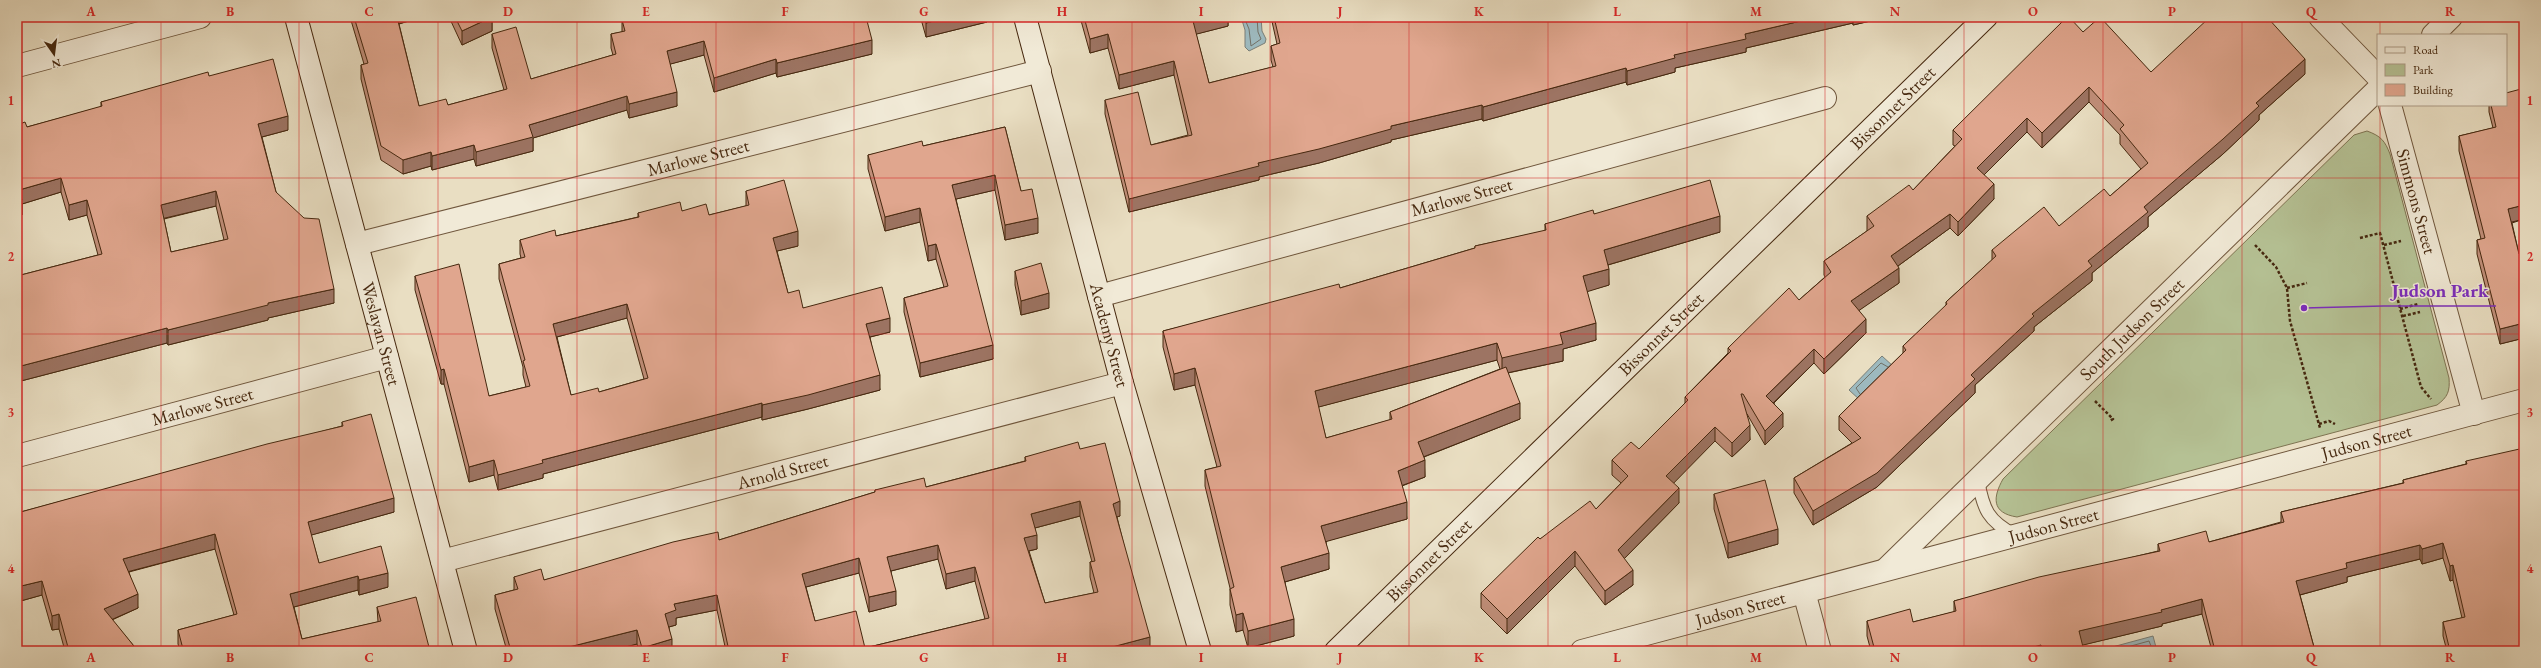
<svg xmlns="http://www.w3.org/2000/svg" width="2541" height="668" font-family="'EB Garamond',serif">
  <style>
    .green { fill: #b5c194; stroke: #7e7452 }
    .water { fill: #9db9be; stroke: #7a7f78 }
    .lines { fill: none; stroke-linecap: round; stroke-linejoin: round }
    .shore { stroke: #727066; stroke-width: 1 }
    .lane-casing { stroke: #6f563c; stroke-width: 14 }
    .street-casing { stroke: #6f563c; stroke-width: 24 }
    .secondary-casing { stroke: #46280f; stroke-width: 24 }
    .path { stroke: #46280f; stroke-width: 2.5; stroke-dasharray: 3 2; stroke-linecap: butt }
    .lane { stroke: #f1ead7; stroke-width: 12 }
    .street { stroke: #f1ead7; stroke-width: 22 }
    .secondary { stroke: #f1ead7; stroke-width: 22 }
    .wall { fill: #c18f7a; stroke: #46280f; fill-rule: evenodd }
    .shaded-wall { fill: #9d7463; stroke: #46280f }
    .building { fill: #e0a68e; stroke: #46280f; fill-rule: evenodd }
    .grid { fill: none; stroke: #d62828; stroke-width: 1; stroke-opacity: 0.55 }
    .labels { text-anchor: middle; stroke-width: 3; stroke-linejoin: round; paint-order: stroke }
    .street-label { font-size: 18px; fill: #46280f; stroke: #f1ead7 }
    .leader { fill: none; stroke: #7b2cbf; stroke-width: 1.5 }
    .callout-dot { fill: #7b2cbf; stroke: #f1ead7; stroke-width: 1.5 }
    .callout-label { font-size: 19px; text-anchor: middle; font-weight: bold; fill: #7b2cbf; stroke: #f1ead7; stroke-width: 3; stroke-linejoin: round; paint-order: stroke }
    .neatline { fill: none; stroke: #d62828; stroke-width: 1.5 }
    .grid-label { font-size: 13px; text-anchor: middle; font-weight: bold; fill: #d62828 }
  </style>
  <rect width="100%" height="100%" fill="#e9dec2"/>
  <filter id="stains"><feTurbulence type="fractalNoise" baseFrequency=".005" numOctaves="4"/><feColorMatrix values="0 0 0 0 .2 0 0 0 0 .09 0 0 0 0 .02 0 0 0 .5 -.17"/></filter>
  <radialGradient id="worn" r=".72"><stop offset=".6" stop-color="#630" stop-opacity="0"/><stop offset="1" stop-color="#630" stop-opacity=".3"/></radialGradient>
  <path class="green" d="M2367 131C2381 136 2385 141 2390 154L2449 378C2450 391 2448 397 2437 405L2017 517C1991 513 1993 497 2003 479L2354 135Z"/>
  <path class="water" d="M1241 17H1261L1262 31 1266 39 1265 43 1249 51 1245 47V30Z
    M1882 356 1894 367 1861 401 1849 390Z
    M2153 636 2157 651H2106L2105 649Z"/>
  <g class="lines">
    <path class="shore" d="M1244 17 1249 29 1251 46 1261 39 1258 32 1257 17
      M1860 394 1856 388 1881 363 1888 367
      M2113 651 2149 641 2153 651"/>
    <defs>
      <path id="lane" d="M1978 480C1983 509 1988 521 2015 535"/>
      <g id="street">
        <path d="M2320 17 2378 77"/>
        <path d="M2433 35 2451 17"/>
        <path d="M17 66 200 17"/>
        <path id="s1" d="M2390 105 2474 414"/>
        <path id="s2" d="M357 244 1040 71"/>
        <path id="s3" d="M1099 296 1825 98"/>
        <path id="s4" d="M17 456 387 357"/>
        <path id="s5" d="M442 561 1122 383"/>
        <path id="s6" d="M1887 568 2378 89"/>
        <path d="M1804 592 1820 651"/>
        <path id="s7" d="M1582 651 2524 400"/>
      </g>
      <g id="secondary">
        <path id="s8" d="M296 17 466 651"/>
        <path id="s9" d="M1025 17 1122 383 1200 651"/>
        <path id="s10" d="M1336 651 1986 17"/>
      </g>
    </defs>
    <use href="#lane" class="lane-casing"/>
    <use href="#street" class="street-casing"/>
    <use href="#secondary" class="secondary-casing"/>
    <path class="path" d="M2360 238 2380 233 2421 387 2431 399
      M2255 245 2276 267 2287 288 2290 321 2320 428
      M2384 245 2401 241
      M2287 288 2307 283
      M2400 309 2418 304
      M2403 316 2420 312
      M2095 401 2113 419 2110 421
      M2319 424 2329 421 2335 424"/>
    <use href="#lane" class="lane"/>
    <use href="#street" class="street"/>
    <use href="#secondary" class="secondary"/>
  </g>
  <path class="wall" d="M350 17H422L399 24 419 106 448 105 504 90 492 48V34L531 79 613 55 611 48V34L622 32V20L872 54 777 77 776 73 714 92 704 55 670 64 677 106 629 118 627 110 533 138V151L476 166 474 159 432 170 431 166 403 174 381 160 361 79V65L364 64Z
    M449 17H492V31L462 45Z
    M916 17H987V22L926 37 921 19 916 20Z
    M1080 17H1228V26L1196 34 1209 83 1273 67 1271 60V46L1277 44 1271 17H1888L1853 25V23L1746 48V52L1675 68V72L1627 85 1626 82 1483 121 1482 119 1391 140V142L1319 163 1259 177V180L1129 212 1105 114V100L1151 145 1188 135 1174 75 1119 89 1108 48 1090 53Z
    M2083 32 2151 72 2305 74 2259 115V120L2223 154 2148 217V227L2092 273V281L2034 327V331L1975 385V393L1877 487 1813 525 1794 493V478L1852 443 1839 430V416L1903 353V346L1946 306V302L1992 260V250L2059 226 2110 196 2141 169 2120 144V135L2089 102 2042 148 2027 132 1984 175 1994 199 1958 236 1950 228 1898 266 1899 283 1859 310 1866 333 1824 374 1814 363 1774 403 1783 427 1765 445 1747 414 1750 440 1732 457 1715 441 1673 483 1679 503 1624 559 1633 585 1605 605 1575 566 1507 634 1481 608V593L1540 539 1596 509 1621 483 1612 475V460L1639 449 1685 403V397L1728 353V348L1799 300 1825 277 1824 275V261L1867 231V216L1913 190 1955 146 1953 145V130Z
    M209 76 288 130 262 137 276 192 334 303 268 318V320L168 345 167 343 17 382V276L98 255 87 215 69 220 61 192 22 204V215L17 216 27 127 101 107V102ZM216 206 224 240 171 252 164 219Z
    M2489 105H2506L2524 219 2512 223 2519 254 2524 253V338L2500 344 2477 254V240L2481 239 2459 151V136L2493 128 2489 112Z
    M1005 127 1021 191 1038 233 1005 240 995 190 956 199 993 359 920 377 904 312V298L944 287 936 259 928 261 920 222 885 231 868 169V155L923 146Z
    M746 191 798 246 777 251 788 293 803 308 890 332 870 337 880 390 808 409 762 420V417L543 474V478L498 490 494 475 469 482 444 384H441L415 290V276L489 396 526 387 523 375V367L499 279V264L521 258 520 254V240L556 236 638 217V213L682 211 709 215 746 206ZM627 318 644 379 599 392 571 395 557 337Z
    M1594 214 1720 232 1608 265 1609 285 1587 291 1596 340 1563 349V361L1508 373 1520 419 1424 457 1425 477 1402 486 1407 519 1326 541 1329 569 1285 582 1294 636 1248 648 1243 630 1236 632 1230 605V588L1205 486V470L1217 467 1195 385 1174 390 1163 347V331L1340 288 1475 248V246L1545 231V224ZM1497 360 1500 369 1390 412V420L1326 438 1318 407Z
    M1015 271 1049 308 1021 315 1015 285Z
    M342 422 394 512 311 535 319 563 388 587 359 595 358 590 294 607 302 639 378 622 377 607 430 651 180 650 178 644V630L234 615 215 549 129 572 138 608 112 620 138 651H65L59 629 52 630 42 595 17 602V513L342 426Z
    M1080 449 1120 516 1117 517 1150 651H726L717 610 676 618V625L669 627 672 651H639L637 644 610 651H507L495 609V595L514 590V577L544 580 719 540 875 492V490L926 487 1025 461V457ZM1080 516 1092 562H1090V577L1094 593 1045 603 1029 551 1037 549 1035 528ZM938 559 946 589 975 581 985 619 865 648 815 621 806 587 859 573 869 612 896 605 891 571Z
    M2466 461 2524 651H2447L2443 636V622L2462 618 2453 580 2450 581 2443 558 2422 564 2420 559 2347 577V582L2300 595 2315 651H2212L2202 614 2162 624V626L2082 645 2084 651H1871L1867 636V621L1913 622 1954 612V601L2158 551V544L2209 542 2281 522V512L2403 483V480L2466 464Z
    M1714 494 1778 544 1728 558 1714 509Z"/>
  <path class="shaded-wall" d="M395 17H422L395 25Z
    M492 17V31L462 45V31Z
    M916 17H921V19L916 20Z
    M949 17H987V22L926 37V23Z
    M1208 17H1228V26L1193 35V21Z
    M1818 17H1853V23L1746 48V52L1675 68V72L1627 85V71L1674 55 1745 34Z
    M1853 17H1888L1853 25Z
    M1108 34V48L1090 53V39Z
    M872 40V54L777 77V63Z
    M704 41V55L667 65V51Z
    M776 59V73L714 92V78Z
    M2305 59V74L2259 115V120L2223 154 2148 217V227L2092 273V281L2034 327V331L1975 385V393L1877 487 1813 525V511L1971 375 2032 314 2088 261 2144 207 2256 103Z
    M1174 61V75L1119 89V75Z
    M1626 68V82L1483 121V107Z
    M2089 87V102L2042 148V133Z
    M677 92V106L629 118V104Z
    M627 96V110L533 138V151L476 166V152L529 125Z
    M1482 105V119L1391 140V142L1319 163 1259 177V180L1129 212V199L1391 126Z
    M288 116V130L258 138V124Z
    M2027 118V132L1977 182V168Z
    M474 145V159L432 170V156Z
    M431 152V166L403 174V160Z
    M995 175V190L952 200V185Z
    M61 178V192L22 204V215L17 216V201L19 190Z
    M1994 184V199L1958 236V222Z
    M216 191V206L161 219V205Z
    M87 200V215L69 220V205Z
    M2524 205V219L2508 223V209Z
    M920 208V222L885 231V217Z
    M1950 214V228L1891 271V256Z
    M1720 216V232L1604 266V250Z
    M1038 218V233L1005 240V225Z
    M798 231V246L773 252V238Z
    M936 244V259L928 261V246Z
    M1899 268V283L1851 316V301Z
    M1609 269V285L1583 293V276Z
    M334 289V303L268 318V320L168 345V330L268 303Z
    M1049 293V308L1021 315V301Z
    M627 304V318L553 338V324Z
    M890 318V332L866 338V324Z
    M1866 319V333L1824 374V359Z
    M1596 323V340L1563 349V361L1502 374V358L1560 333Z
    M2524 323V338L2500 344V329Z
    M167 328V343L17 382V367Z
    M1497 343V360L1315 408V391Z
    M993 345V359L920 377V363Z
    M1814 349V363L1766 410V396Z
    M1195 368V385L1174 390V374Z
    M444 369V384H441V370Z
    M880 375V390L808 409 762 420V405Z
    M762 403V417L543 474V478L498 490V475L542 460Z
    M1520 403V419L1418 459V442Z
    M1783 413V427L1765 445V431Z
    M1750 425V440L1732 457V443Z
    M1715 427V441L1666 491V476Z
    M494 460V475L469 482V467Z
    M1425 460V477L1398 487V471Z
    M1679 488V503L1618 565V550Z
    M394 498V512L308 536V522Z
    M1080 501V516L1031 529V514Z
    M1120 501V516L1113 518V504Z
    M1407 502V519L1321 543V526Z
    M1778 529V544L1728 558V543Z
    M215 534V549L123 573V559Z
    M1037 535V549L1024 552V538Z
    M2443 543V558L2422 564V549Z
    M938 545V559L887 572V557Z
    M2420 545V559L2347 577V582L2296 596V581L2346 563Z
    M1575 551V566L1507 634V619Z
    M1329 553V569L1281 583V567Z
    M859 558V573L802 588V574Z
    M2453 565V580L2450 581V566Z
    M975 567V581L946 589V574Z
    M1633 570V585L1605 605V591Z
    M388 573V587L359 595V580Z
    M358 576V590L290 608V594Z
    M42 581V595L17 602V587Z
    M896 591V605L869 612V597Z
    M138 594V608L104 623V609Z
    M717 595V610L676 618V625L665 628V614L674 604Z
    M2202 599V614L2162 624V626L2079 646V631Z
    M1243 613V630L1236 632V615Z
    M59 614V629L52 630V616Z
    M1294 619V636L1248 648V631Z
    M637 630V644L610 651H553Z
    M1150 637V651H1097Z
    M672 639V651H642V648Z
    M2041 645V651H2019Z"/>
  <path class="building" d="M354 17H397L419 106 446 99 448 105 507 89 492 34 516 27 531 79 616 54 611 34 625 31 622 20 633 17H866L872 40 777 63 776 59 714 78 704 41 667 51 677 92 629 104 627 96 529 125 533 137 476 152 474 145 432 156 431 152 403 160 381 146 361 65 368 63Z
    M455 17H492L462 31Z
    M924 17H949L926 23Z
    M1084 17H1208L1193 21 1209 83 1276 66 1271 46 1280 43 1274 17H1818L1745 34 1746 39 1674 55 1675 58 1627 71 1626 68 1483 107 1482 105 1391 126V129L1319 149 1258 163 1259 166 1129 199 1105 100 1138 92 1151 145 1192 135 1174 61 1119 75 1108 34 1090 39Z
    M2067 17H2069L2083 32 2100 17 2151 72 2210 17H2251L2252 18 2253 17H2267L2305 59 2256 103 2259 106 2223 139 2144 207 2148 212 2088 261 2092 266 2032 314 2034 316 1971 375 1975 379 1877 473 1813 511 1794 478 1861 438 1839 416 1906 350 1903 346 1947 304 1946 302 1996 256 1992 250 2044 207 2059 226 2104 189 2110 196 2148 163 2120 129 2124 125 2089 87 2042 133 2027 118 1977 168 1994 184 1958 222 1950 214 1891 256 1899 268 1851 301 1866 319 1824 359 1814 349 1766 396 1783 413 1765 431 1743 394H1741L1750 425 1732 443 1715 427 1666 476 1679 488 1618 550 1633 570 1605 591 1575 551 1507 619 1481 593 1538 537 1540 539 1590 501 1596 509 1628 476 1612 460 1631 442 1639 449 1688 400 1685 397 1731 351 1728 348 1789 288 1799 300 1831 272 1824 261 1874 226 1867 216 1909 185 1913 190 1962 139 1953 130Z
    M273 59 288 116 258 124 276 192 304 218 319 219 334 289 268 303V305L168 330 167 328 17 367V276L102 254 87 200 69 205 61 178 19 190 22 200 17 201V125L25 122 27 127 102 106 101 102 208 72 209 76ZM216 191 228 239 171 252 161 205Z
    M2521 89 2524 101V205L2508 209 2519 254 2524 253V323L2500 329 2477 240 2485 238 2459 136 2496 127 2491 105H2506V93Z
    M1005 127 1021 191 1032 189 1038 218 1005 225 995 175 952 185 993 345 920 363 904 298 948 286 936 244 928 246 920 208 885 217 868 155 922 141 923 146Z
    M784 180 798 231 773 238 788 293 799 290 803 308 882 287 890 318 866 324 880 375 808 395 762 405V403L542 460 543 463 498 475 494 460 469 467 444 369 441 370 415 276 459 264 489 396 530 386 523 361 525 360 499 264 525 257 520 240 555 230 556 236 639 217 638 213 680 202 682 211 706 204 709 215 749 205 746 191ZM627 304 648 378 599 392 598 388 571 395 553 324Z
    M1710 180 1720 216 1604 250 1609 269 1583 276 1596 323 1560 333 1563 344 1502 358 1497 343 1315 391 1326 438 1392 419 1390 412 1506 367 1520 403 1418 442 1425 460 1398 471 1407 502 1321 526 1329 553 1281 567 1294 619 1248 631 1243 613 1236 615 1230 589 1234 587 1205 470 1221 466 1195 368 1174 374 1163 331 1339 284 1340 288 1475 248V246L1546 230 1545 224 1593 210 1594 214Z
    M1041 263 1049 293 1021 301 1015 271Z
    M371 414 394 498 308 522 319 563 381 546 388 573 359 580 358 576 290 594 302 639 381 621 377 607 416 597 430 651H175L183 649 178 630 237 614 215 534 123 559 138 594 104 609 138 651H69L59 614 52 616 42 581 17 587V513L267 444 343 426 342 422Z
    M1078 442 1080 449 1105 443 1120 501 1113 504 1150 637 1097 651H729L717 595 674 604 676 610 665 614 672 639 642 648 637 630 553 651H511L495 595 518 589 514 577 541 569 544 580 673 542 718 532 719 540 875 492V490L924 478 926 487 1026 461 1025 457ZM1080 501 1095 561 1090 562 1098 592 1045 603 1024 538 1037 535 1031 514ZM938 545 946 574 975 567 989 618 865 648 856 611 815 621 802 574 859 558 869 597 896 591 887 557Z
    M2524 448V651H2450L2443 622 2465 617 2453 565 2450 566 2443 543 2422 549 2420 545 2346 563 2347 568 2296 581 2315 651H2215L2202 599 2161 610 2162 612 2079 631 2084 651H2042L2041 645 2019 651H1875L1867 621 1910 609 1913 622 1956 611 1954 601 2039 577 2160 551 2158 544 2206 531 2209 542 2284 522 2281 512 2404 483 2403 480 2467 464 2466 461Z
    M1765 480 1778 529 1728 543 1714 494Z
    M17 639 21 651H17Z"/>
  <path class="grid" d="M161 17V651M299 17V651M438 17V651M577 17V651M716 17V651M854 17V651M993 17V651M1132 17V651M1270 17V651M1409 17V651M1548 17V651M1687 17V651M1825 17V651M1964 17V651M2103 17V651M2242 17V651M2380 17V35M2380 105V651M17 178H2524M17 334H2524M17 490H2524"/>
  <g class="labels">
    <g class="street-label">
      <text dy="6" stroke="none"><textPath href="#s10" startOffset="778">Bissonnet Street</textPath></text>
      <text dy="6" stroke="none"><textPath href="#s2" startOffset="352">Marlowe Street</textPath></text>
      <text dy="6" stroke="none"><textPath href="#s3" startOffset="376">Marlowe Street</textPath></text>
      <text dy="6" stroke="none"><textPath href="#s1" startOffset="100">Simmons Street</textPath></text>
      <text dy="6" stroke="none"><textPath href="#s6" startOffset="342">South Judson Street</textPath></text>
      <text dy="6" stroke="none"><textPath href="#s8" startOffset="328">Weslayan Street</textPath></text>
      <text dy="6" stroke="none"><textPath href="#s10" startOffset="454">Bissonnet Street</textPath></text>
      <text dy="6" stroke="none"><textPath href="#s9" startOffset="329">Academy Street</textPath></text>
      <text dy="6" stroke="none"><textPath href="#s4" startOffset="192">Marlowe Street</textPath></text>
      <text dy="6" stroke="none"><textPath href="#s7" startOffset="812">Judson Street</textPath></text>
      <text dy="6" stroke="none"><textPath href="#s5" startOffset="352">Arnold Street</textPath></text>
      <text dy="6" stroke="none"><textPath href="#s7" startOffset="488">Judson Street</textPath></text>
      <text dy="6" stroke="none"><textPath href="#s10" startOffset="130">Bissonnet Street</textPath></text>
      <text dy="6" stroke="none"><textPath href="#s7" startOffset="164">Judson Street</textPath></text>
    </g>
  </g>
  <path class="leader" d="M2304 308L2383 306H2496"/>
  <circle class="callout-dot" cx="2304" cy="308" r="4"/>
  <g class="callout-label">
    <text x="2440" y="297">Judson Park</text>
  </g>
  <rect width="2541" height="668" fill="none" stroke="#e9dec2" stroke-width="44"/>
  <rect x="2377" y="34" width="130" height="72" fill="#f1ead7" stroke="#ad9c87"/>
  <rect x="2385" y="47" width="20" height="6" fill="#f1ead7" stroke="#ad9c87"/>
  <text x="2413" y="54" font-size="12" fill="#46280f">Road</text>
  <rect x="2385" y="64" width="20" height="12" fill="#b5c194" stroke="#ad9c87"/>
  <text x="2413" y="74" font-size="12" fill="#46280f">Park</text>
  <rect x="2385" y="84" width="20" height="12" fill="#e0a68e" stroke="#ad9c87"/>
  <text x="2413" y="94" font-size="12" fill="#46280f">Building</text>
  <g transform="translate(54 54) rotate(166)" stroke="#f1ead7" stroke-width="3" paint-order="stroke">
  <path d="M0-3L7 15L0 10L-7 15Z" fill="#46280f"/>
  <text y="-6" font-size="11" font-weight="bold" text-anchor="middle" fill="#46280f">N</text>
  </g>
  <rect x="22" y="22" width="2497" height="624" class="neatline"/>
  <g class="grid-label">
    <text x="91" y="16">A</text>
    <text x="230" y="16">B</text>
    <text x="369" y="16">C</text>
    <text x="508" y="16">D</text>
    <text x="646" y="16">E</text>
    <text x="785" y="16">F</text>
    <text x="924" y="16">G</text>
    <text x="1062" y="16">H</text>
    <text x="1201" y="16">I</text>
    <text x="1340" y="16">J</text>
    <text x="1479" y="16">K</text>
    <text x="1617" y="16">L</text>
    <text x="1756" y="16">M</text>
    <text x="1895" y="16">N</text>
    <text x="2033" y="16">O</text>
    <text x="2172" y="16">P</text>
    <text x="2311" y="16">Q</text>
    <text x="2450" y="16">R</text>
    <text x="11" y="105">1</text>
    <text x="2530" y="105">1</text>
    <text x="11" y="261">2</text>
    <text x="2530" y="261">2</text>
    <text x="11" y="417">3</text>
    <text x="2530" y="417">3</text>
    <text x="11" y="573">4</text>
    <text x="2530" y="573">4</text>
    <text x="91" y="662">A</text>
    <text x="230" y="662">B</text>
    <text x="369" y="662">C</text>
    <text x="508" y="662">D</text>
    <text x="646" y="662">E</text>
    <text x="785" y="662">F</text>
    <text x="924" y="662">G</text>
    <text x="1062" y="662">H</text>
    <text x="1201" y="662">I</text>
    <text x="1340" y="662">J</text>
    <text x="1479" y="662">K</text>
    <text x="1617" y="662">L</text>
    <text x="1756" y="662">M</text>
    <text x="1895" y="662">N</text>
    <text x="2033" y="662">O</text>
    <text x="2172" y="662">P</text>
    <text x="2311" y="662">Q</text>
    <text x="2450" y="662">R</text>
  </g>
  <rect width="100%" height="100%" filter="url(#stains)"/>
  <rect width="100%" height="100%" fill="url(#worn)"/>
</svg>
